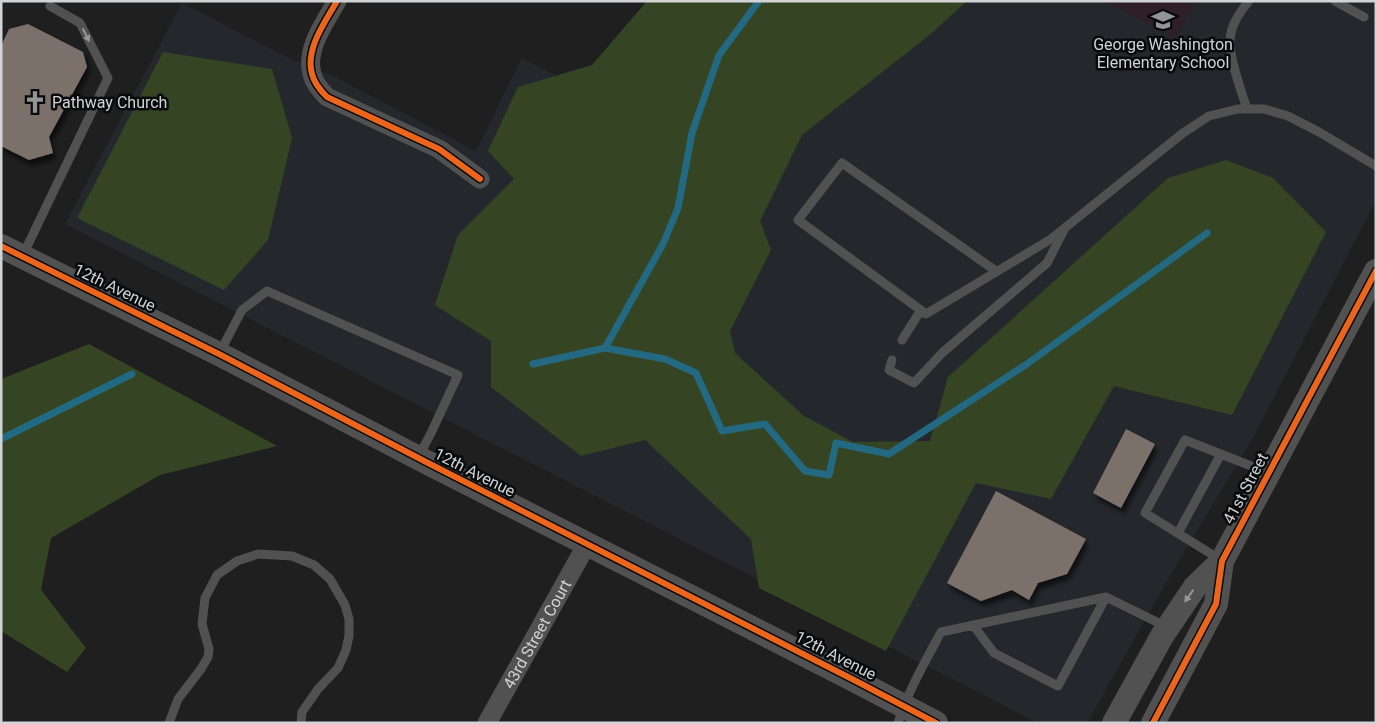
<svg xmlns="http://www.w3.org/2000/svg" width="1377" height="724" font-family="Roboto,sans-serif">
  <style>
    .built { fill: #24282d }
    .education { fill: #2f2028 }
    .green { fill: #354524 }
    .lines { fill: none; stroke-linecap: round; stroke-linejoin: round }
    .stream { stroke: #226981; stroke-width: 7 }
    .building { fill: #7c706b; filter: url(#shadow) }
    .service { stroke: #515151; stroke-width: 9 }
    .minor { stroke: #515151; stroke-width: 19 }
    .tertiary { stroke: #515151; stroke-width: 24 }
    .cycleway-casing { stroke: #08090a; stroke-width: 9 }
    .cycleway { stroke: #eb651d; stroke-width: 6 }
    .oneway { fill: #98989a }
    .labels { text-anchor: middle; stroke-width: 5; stroke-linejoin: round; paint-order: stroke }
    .poi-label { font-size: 16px; fill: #d2d3d5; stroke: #08090a }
    .street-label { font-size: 16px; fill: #d2d3d5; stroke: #08090a }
  </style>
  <defs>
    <filter id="shadow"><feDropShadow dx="3" dy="5.5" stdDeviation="2.5" flood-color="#0009"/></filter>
  </defs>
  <rect width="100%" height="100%" fill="#1f1f20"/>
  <path class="built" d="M711 1H1106L1175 38 1196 1H1376V200L1254 436 1175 567 1087 723H1038L65 224 182 3 289 58 337 78 476 151 522 58 647 122Z"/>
  <path class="education" d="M1106 1H1196L1175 38Z"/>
  <path class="green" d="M647 1H967L932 33 802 135 760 221 771 250 730 331 735 353 804 416 853 442 930 441 948 377 1168 178 1226 160 1273 178 1326 232 1232 415 1114 386 1051 499 976 483 886 651 759 588 751 539 645 440 581 456 491 387V341L435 305 458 235 514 179 488 151 518 87 592 65Z
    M163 52 272 69 292 138 268 240 224 290 77 218Z
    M89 344 277 446 160 475 51 538 41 590 86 648 67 672 1 631V379Z"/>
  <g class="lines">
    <path class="stream" d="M605 348 665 359 696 373 722 431 765 424 805 471 829 475 836 443 889 454 1027 364 1207 233
      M533 364 605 348 663 244 678 208 692 133 719 55 759 1
      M1 439 132 374"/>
  </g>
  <path class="building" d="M28 24 83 52 87 67 49 137 53 153 29 160 1 146V46L9 29Z
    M1126 429 1155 444 1121 508 1093 493Z
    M996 491 1086 539 1067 574 1038 583 1029 600 1012 590 981 601 947 583Z"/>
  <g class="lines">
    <path class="service" d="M1335 1 1364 17
      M1247 109C1242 93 1228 55 1230 40 1231 24 1240 12 1249 1
      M22 257 108 78 80 23 50 6
      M996 271 842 163 798 220 926 314 1051 239 1183 133 1209 116 1238 109H1264L1288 116 1319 132 1376 166
      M902 340 921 310
      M219 354 242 310 267 291 458 375 432 431 418 458
      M892 360 889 370 914 383 942 353 1047 263 1064 230
      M1178 533 1221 454
      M1221 560 1145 513 1185 440 1269 473
      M973 625 994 653 1058 686 1106 597
      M169 723 178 699 201 669 208 657 209 649 202 624 205 598 217 575 237 561 258 554 292 556 314 565 330 579 345 605 349 619V636L346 650 338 668 318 689 302 712 301 723
      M898 723C908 691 925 662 941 632L1106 597 1167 627"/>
    <g class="minor">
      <path d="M337 1C325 22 305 49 312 74 314 83 321 91 327 97L439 149 480 179"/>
      <path id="s1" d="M487 723 587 544"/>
    </g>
    <path class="tertiary" d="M1 246 219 354 430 464 854 680 936 723
      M1114 723 1162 636 1195 587 1222 561
      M1153 723 1216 604 1222 561 1376 271"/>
    <defs>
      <path id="cycleway" d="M337 1C325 22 305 49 312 74 314 83 321 91 327 97L439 149 480 179
        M1 246 219 354 430 464 854 680 936 723
        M1153 723 1216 604 1222 561 1376 271"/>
    </defs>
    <use href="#cycleway" class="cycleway-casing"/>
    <use href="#cycleway" class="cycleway"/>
  </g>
  <defs><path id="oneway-solid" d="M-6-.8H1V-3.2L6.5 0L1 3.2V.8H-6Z" transform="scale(1.25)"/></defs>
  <g class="oneway">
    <use href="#oneway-solid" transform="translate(86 35) rotate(63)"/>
    <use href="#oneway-solid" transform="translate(1189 596) rotate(125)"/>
  </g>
  <defs>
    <symbol id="school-bare" viewBox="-9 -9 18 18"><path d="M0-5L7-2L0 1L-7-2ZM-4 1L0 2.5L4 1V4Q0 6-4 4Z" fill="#939496" stroke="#08090a" stroke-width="2.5" paint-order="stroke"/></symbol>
    <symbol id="church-bare" viewBox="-9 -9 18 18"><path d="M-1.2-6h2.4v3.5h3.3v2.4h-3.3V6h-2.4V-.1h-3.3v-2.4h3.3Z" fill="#939496" stroke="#08090a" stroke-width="2.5" paint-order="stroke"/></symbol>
  </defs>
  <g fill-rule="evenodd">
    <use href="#school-bare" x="1147" y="4" width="32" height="32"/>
    <use href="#church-bare" x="19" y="86" width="32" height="32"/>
  </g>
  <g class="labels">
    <g class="poi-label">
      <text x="1163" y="50">George Washington<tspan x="1163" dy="18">Elementary School</tspan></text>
      <text x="52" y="108" text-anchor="start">Pathway Church</text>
    </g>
    <g class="street-label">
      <text transform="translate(115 287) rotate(26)" y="6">12th Avenue</text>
      <text transform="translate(475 472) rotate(27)" y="6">12th Avenue</text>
      <text transform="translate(1245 488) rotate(-62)" y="6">41st Street</text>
      <text dy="6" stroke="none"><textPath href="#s1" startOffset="102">43rd Street Court</textPath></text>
      <text transform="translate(836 655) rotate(27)" y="6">12th Avenue</text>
    </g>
  </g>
  <rect width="1377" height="724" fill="none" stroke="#d2d3d5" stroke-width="5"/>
</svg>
